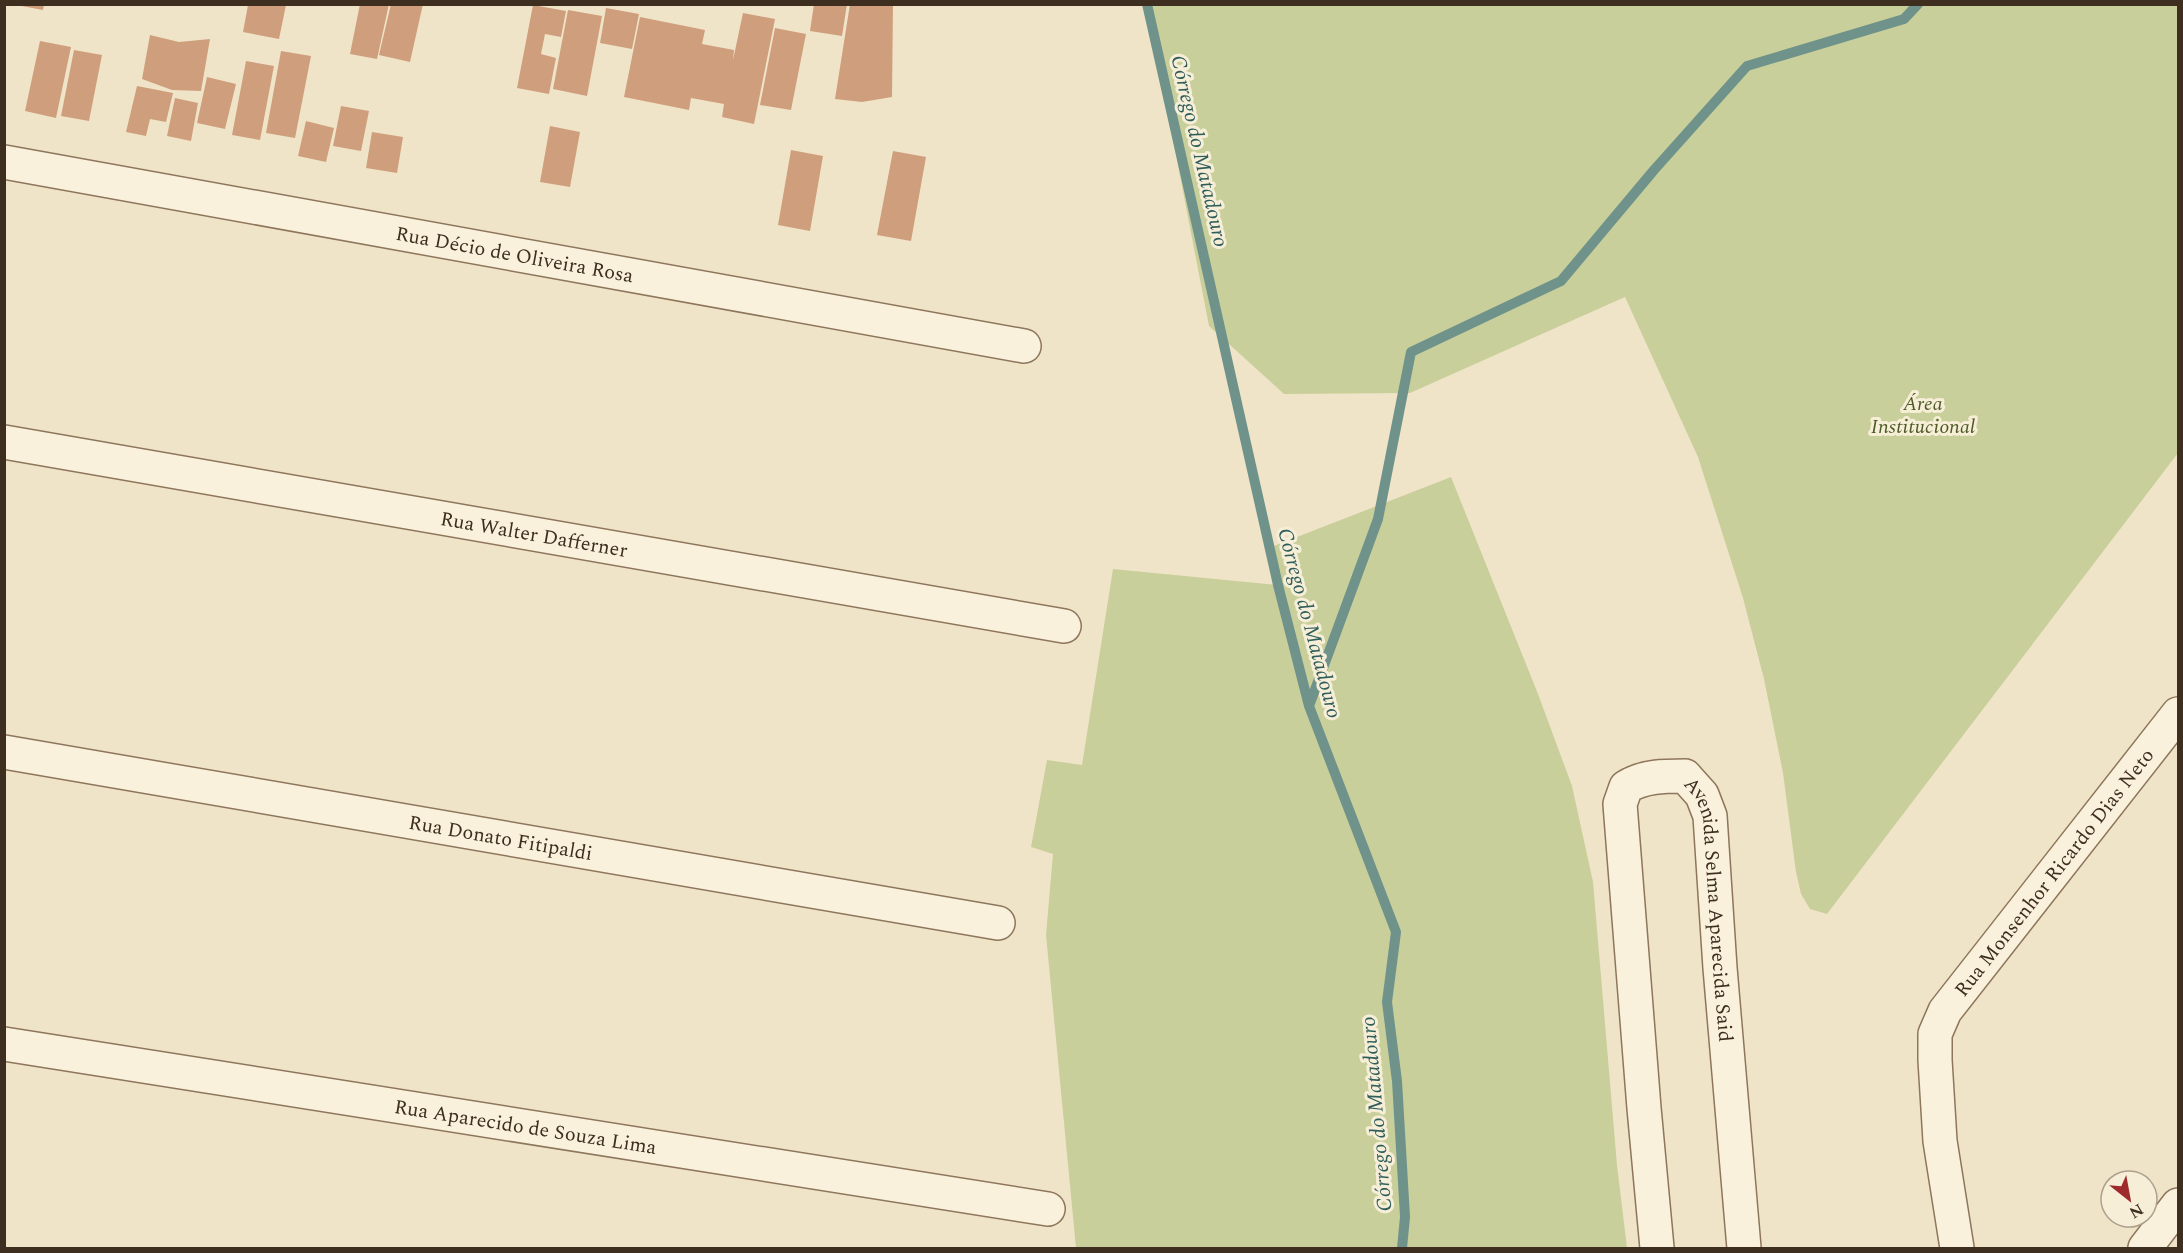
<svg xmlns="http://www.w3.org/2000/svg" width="2183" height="1253" font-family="Spectral,serif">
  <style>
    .green { fill: #c9cf9b }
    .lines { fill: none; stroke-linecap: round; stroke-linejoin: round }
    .stream { stroke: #6f938a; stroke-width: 10 }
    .building { fill: #cf9f7d }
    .street-casing { stroke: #8d765c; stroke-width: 36 }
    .street { stroke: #faf1dc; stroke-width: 33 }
    .labels { text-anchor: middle; stroke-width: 6; stroke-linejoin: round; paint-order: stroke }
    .street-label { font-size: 20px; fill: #3d2e20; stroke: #f7eed8 }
    .park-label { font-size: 20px; font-style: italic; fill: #4d5a26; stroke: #f7eed8 }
    .water-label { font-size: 21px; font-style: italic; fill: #2f5d5a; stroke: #f7eed8 }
  </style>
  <rect width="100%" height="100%" fill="#f0e4c8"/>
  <path class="green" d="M1147 5H2178V453L1827 914 1810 909 1801 894 1796 872 1783 773 1764 679 1743 598 1698 457 1625 297 1410 393 1284 394 1209 326Z
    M1451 477 1538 694 1572 786 1593 882 1617 1165 1627 1248H1076L1046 935 1053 854 1031 847 1047 760 1082 765 1113 569 1277 585 1269 548Z"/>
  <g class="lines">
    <path class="stream" d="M1147 4 1278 585 1309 706 1396 932 1387 1002 1397 1081 1405 1217 1402 1248
      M1309 706 1378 519 1411 352 1561 281 1654 170 1747 66 1904 19 1918 4"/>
  </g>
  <path class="building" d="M360 4H389L377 59 350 54Z
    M391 4H423L410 62 379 55Z
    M814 4H847L842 36 810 31Z
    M850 4H893L892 97 862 102 835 99Z
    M16 5H44L43 10Z
    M248 5H286L279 39 243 32Z
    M533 5 566 11 561 37 545 34 541 54 556 58 549 94 517 88Z
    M606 8 639 14 632 49 600 43Z
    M568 10 602 16 587 96 553 89Z
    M743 13 775 19 754 124 722 117 724 104 691 98 689 110 624 97 640 17 705 30 702 44 734 50 733 60Z
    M775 28 806 34 791 110 760 105Z
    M150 35 179 42 210 39 201 91 172 90 142 79Z
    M40 41 71 47 56 118 25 111Z
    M74 50 102 55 89 121 61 116Z
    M281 51 311 56 295 138 266 133Z
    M246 61 274 66 260 140 232 135Z
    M207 77 236 84 225 129 197 123Z
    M137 86 173 93 166 122 150 119 146 136 126 132Z
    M175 98 198 103 191 141 167 136Z
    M341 106 369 111 361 151 333 146Z
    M306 121 334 128 326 162 298 156Z
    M550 126 580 132 570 187 540 182Z
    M372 132 403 137 397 173 366 168Z
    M791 150 823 156 810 231 778 225Z
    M893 151 926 157 911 241 877 235Z"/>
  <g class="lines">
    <defs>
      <g id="street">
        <path id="s1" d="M4 162 1024 346"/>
        <path id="s2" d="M4 442 1064 626"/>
        <path id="s3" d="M4 752 998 923"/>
        <path id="s4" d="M4 1044 1048 1209"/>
        <path id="s5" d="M1657 1248 1644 1108 1620 804 1626 787C1644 776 1664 776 1685 776L1702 795 1710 816 1720 968 1744 1248"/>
        <path id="s6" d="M1957 1248 1940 1141 1935 1060V1034L1945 1011 2178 714"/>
        <path d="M2145 1248 2178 1205"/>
      </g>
    </defs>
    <use href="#street" class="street-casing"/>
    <use href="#street" class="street"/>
  </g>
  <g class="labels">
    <g class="street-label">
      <text dy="7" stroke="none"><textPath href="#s1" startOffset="519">Rua Décio de Oliveira Rosa</textPath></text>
      <text dy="7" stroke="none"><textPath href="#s2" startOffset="538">Rua Walter Dafferner</textPath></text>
      <text dy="7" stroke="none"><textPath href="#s3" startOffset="504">Rua Donato Fitipaldi</textPath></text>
      <text dy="7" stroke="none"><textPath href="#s6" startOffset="417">Rua Monsenhor Ricardo Dias Neto</textPath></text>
      <text dy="7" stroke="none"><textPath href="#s5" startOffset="664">Avenida Selma Aparecida Said</textPath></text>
      <text dy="7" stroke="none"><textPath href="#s4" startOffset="528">Rua Aparecido de Souza Lima</textPath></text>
    </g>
    <g class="park-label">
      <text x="1923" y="410">Área<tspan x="1923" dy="23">Institucional</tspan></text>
    </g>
    <g class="water-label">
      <text transform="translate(1200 151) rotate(77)" y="7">Córrego do Matadouro</text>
      <text transform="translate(1310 623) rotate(75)" y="7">Córrego do Matadouro</text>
      <text transform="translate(1376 1114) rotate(-95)" y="7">Córrego do Matadouro</text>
    </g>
  </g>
  <rect width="2183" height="1253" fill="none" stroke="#3d2e20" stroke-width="12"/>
  <g transform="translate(2129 1199) rotate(149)"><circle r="28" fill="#f7eed8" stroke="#ada18e" stroke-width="1.5"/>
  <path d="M0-4.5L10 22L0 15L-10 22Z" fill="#9e2a2b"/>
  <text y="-9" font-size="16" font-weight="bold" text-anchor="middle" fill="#3d2e20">N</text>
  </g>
</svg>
